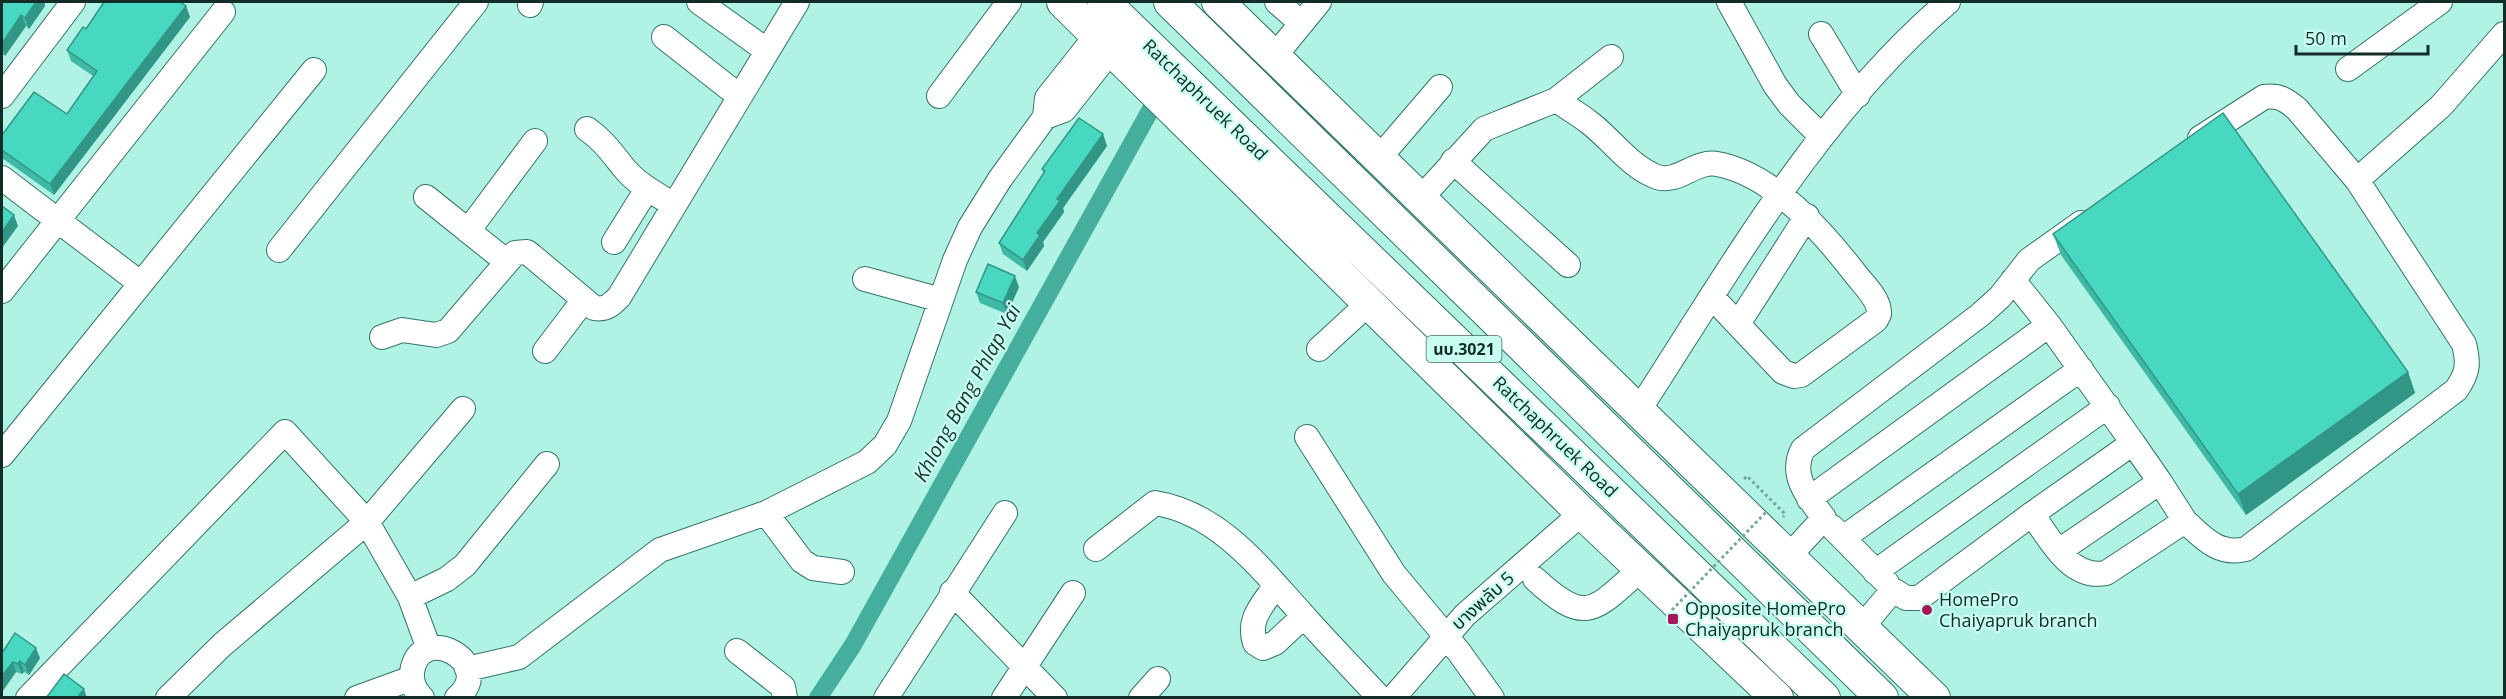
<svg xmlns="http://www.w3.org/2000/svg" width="2506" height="699" font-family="'Open Sans','Noto Sans Thai',sans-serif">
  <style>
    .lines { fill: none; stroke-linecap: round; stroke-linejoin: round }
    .canal { stroke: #45ae9c; stroke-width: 18 }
    .minor-casing { stroke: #337569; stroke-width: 26 }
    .major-casing { stroke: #337569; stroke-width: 34 }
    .path { stroke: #75a99e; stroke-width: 3; stroke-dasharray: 3 3; stroke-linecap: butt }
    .minor { stroke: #fff; stroke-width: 24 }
    .major { stroke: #fff; stroke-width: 32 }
    .path-bridge { stroke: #75a99e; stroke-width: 3; stroke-dasharray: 3 3; stroke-linecap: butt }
    .wall { fill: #3eb9a5 }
    .shaded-wall { fill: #329686 }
    .building { fill: #48d7c0; stroke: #329686; stroke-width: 1.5 }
    .poi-dot { fill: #a61759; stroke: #c8fdf2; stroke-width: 2 }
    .labels { text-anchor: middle; stroke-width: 4.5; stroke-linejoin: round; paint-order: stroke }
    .shield { fill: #c8fdf2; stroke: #496b65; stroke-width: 1.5 }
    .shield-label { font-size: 16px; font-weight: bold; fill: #122d28 }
    .street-label { font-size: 18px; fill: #122d28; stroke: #c8fdf2 }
    .poi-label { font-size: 18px; fill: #122d28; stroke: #c8fdf2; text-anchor: start }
    .water-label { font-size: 20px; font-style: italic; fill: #1c342f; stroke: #c8fdf2 }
  </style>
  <rect width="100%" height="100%" fill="#b0f3e5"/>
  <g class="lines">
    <path class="canal" d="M818 698 853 645 1151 109"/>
    <defs>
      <path id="minor" d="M699 2 766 50
        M1277 2 1301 23
        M1729 2 1775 85 1789 104 1821 136
        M530 5 531 2
        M1821 34 1858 95
        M664 37 739 96
        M1274 57 1319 2
        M2348 69 2440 2
        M2 96 73 2
        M939 96 1009 2
        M1556 100 1611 57
        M1045 117 1064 110 1112 49
        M587 129C603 140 612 153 624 168 637 184 656 194 674 205
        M2200 138 2264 97C2279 95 2285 99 2297 109L2357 180 2441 106 2504 34
        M1380 157 1440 87
        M1453 161 1568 265
        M2 178 140 283
        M426 197 507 262
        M1422 197 1484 129 1556 100C1568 108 1580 115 1590 123 1613 141 1629 166 1657 177 1678 184 1695 160 1717 164 1773 174 1824 233 1857 276 1865 286 1880 300 1879 314L1876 320 1801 375 1794 376 1783 372 1712 297
        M468 231 535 141
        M614 242 647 189
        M279 250 476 2
        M865 279 941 300
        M2 291 223 12
        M1738 324 1807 216
        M382 337 402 330 436 335 448 331 515 253 527 252 532 256 594 308C606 310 611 305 619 297L797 2
        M1319 349 1369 303
        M545 351 583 301
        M1639 410C1731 268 1819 112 1948 2
        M1307 437 1394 574 1459 652 1492 698
        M2 455 314 70
        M2160 482 2185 521
        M1809 499 2049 325
        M766 513 802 561 813 568 842 572
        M2032 514C2050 539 2070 580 2106 573L2185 521C2203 538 2219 556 2246 549L2456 390C2468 373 2469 364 2464 344L2357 180
        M1832 527 1887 583
        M1843 538 2081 369
        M1096 549 1155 503C1219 513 1261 569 1302 614 1327 642 1354 670 1380 698
        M2059 551 2160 482 2133 443
        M1790 555 1824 518C1808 497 1789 475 1803 449L1980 315 2000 297 2029 260 2081 223
        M1875 572 2108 406
        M1535 579C1587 627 1594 610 1641 569
        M1276 585C1263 605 1247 618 1255 643L1263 648 1275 643 1304 616
        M952 592 1055 698
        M410 597 447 579 465 565 547 464
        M1862 627 1893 590 1906 598H1919L2032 514 2133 443 2049 325 2013 280
        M737 651 783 687 785 698
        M467 669 519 657 660 550 766 513 867 462 885 445 899 421 955 260 970 227 1000 179 1045 117 1047 98 1097 35
        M28 698 285 432 367 522 410 597 429 649
        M168 698 222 645 367 522 463 409
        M357 698 412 678
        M422 698C415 691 411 682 412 672 420 620 498 663 457 698
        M886 698 1005 513
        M1004 698 1073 593
        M1141 698 1158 679
        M1393 698 1465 615 1582 513"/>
      <path id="major" d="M1063 2 1582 513 1777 698
        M1104 2 1824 698
        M1170 2 1882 698
        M1218 2 1934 698"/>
    </defs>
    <use href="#minor" class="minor-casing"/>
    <use href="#major" class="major-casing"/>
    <path class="path" d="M1744 479 1747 476 1785 514 1783 517"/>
    <use href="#minor" class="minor"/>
    <use href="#major" class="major"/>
    <path class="path-bridge" d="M1672 610 1767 511"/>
  </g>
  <path class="wall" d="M2 2H44L45 6 29 29 26 26 5 56 2 53Z
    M186 6 190 17 54 195 2 158V135L67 114 93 76 71 61 67 50 86 29Z
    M1103 134 1107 146 1063 208 1064 212 1043 242 1044 246 1027 271 1003 254 999 243 1044 174 1042 169Z
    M2053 234 2408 372 2415 393 2246 515 2061 255Z
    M1019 287 1007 314 980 303 976 292Z
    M2 653 40 658 29 675 24 672 22 674 16 672 2 692Z"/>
  <path class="shaded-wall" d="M36 2H44L45 6 29 29 25 18Z
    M186 6 190 17 54 195 50 184Z
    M21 15 26 26 5 56 2 44Z
    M1103 134 1107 146 1063 208 1064 212 1043 242 1044 246 1027 271 1023 260 1037 233 1057 199Z
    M14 215 18 226 2 248V232Z
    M1015 276 1019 287 1007 314 1003 303Z
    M2408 372 2415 393 2246 515 2238 494Z
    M36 648 40 658 29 675 25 665Z
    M20 661 24 672 22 674 18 664Z
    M13 662 16 672 2 692V676Z
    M84 689 87 698H80L79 695Z"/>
  <path class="building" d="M2 2H36L25 18 21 15 2 44Z
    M104 2H180L186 6 50 184 2 150V135L34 92 67 114 97 71 67 50 83 27 86 29Z
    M2223 113 2408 372 2238 494 2053 234Z
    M1079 118 1103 134 1057 199 1060 201 1037 233 1040 235 1023 260 999 243 1045 171 1042 169Z
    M2 206 14 215 2 232Z
    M988 264 1015 276 1003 303 976 292Z
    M15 633 36 648 25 665 20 661 18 664 13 662 2 676V653Z
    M64 674 84 689 79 695 81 698H46Z"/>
  <g class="poi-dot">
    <circle cx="1927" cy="610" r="6"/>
    <rect x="1667" y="613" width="12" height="12" rx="3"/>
  </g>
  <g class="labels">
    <rect class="shield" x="1426.5" y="336" width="75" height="26" rx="4.5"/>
    <g class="shield-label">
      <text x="1464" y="355">นบ.3021</text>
    </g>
    <g class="street-label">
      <text transform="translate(1205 100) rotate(44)" y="6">Ratchaphruek Road</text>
      <text transform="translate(1555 437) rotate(44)" y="6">Ratchaphruek Road</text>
      <text transform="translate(1483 601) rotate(-42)" y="6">บางพลับ 5</text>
    </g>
    <g class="poi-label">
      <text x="1939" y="606">HomePro<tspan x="1939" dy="21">Chaiyapruk branch</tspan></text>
      <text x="1685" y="615">Opposite HomePro<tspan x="1685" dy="21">Chaiyapruk branch</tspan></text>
    </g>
    <g class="water-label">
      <text transform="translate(967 393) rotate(-61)" y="7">Khlong Bang Phlap Yai</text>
    </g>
  </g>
  <rect width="2506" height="699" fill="none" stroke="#122d28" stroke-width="6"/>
  <path d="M2296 45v9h132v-9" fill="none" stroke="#122d28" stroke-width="3"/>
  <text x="2305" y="45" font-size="18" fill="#122d28" stroke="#c8fdf2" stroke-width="4.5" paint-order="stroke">50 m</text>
</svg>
